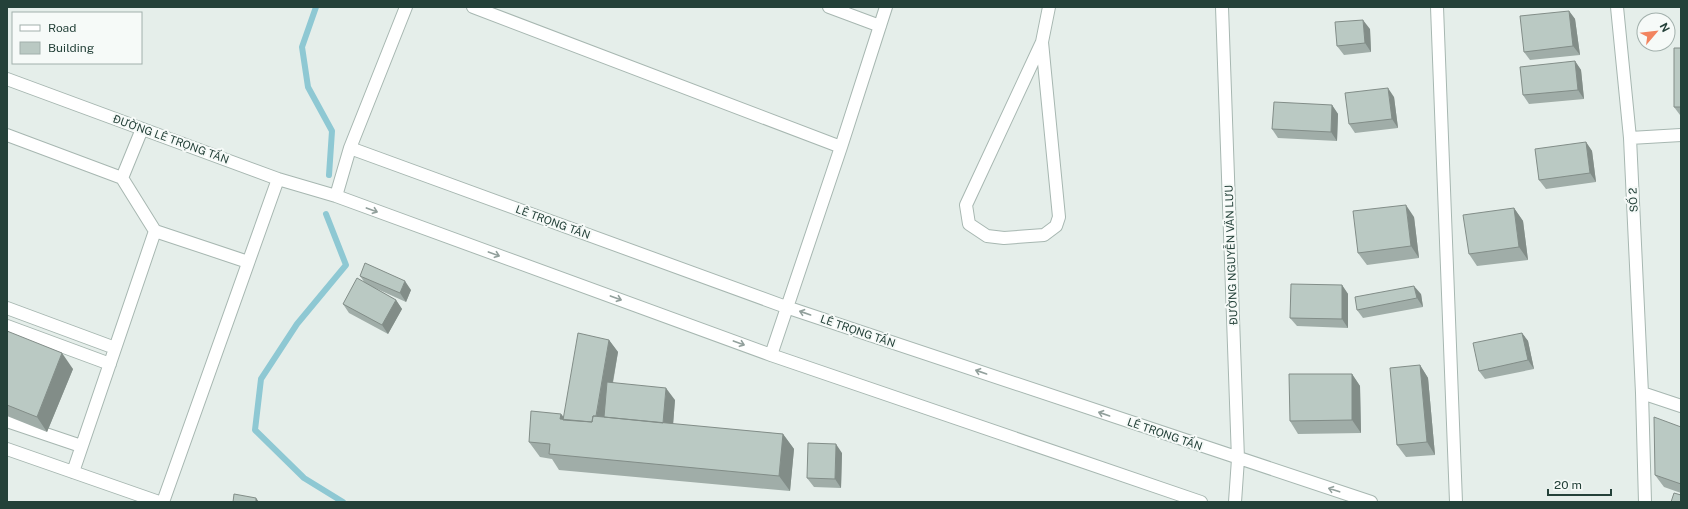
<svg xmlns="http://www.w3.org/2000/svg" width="1688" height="509" font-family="'Public Sans',sans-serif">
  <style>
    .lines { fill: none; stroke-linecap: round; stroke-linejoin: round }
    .stream { stroke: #8ec8d3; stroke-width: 6 }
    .minor-casing { stroke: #a7b7b1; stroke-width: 14 }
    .minor { stroke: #fff; stroke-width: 12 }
    .wall { fill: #a0ada8 }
    .shaded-wall { fill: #828d88 }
    .building { fill: #bac9c3; stroke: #828d88 }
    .oneway { stroke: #92a09c }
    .labels { text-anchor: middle; stroke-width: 4; stroke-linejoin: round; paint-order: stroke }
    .street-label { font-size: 11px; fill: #244139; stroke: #f6faf8 }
  </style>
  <rect width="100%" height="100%" fill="#e5eeea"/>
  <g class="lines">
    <path class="stream" d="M316 7 302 47 308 87 332 131 329 175
      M326 214 346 265 297 324 261 379 255 430 304 478 343 502"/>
    <defs>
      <path id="minor" d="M473 7 841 147
        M829 7 880 26
        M1222 7 1238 459 1235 502
        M1437 7 1456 502
        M1617 7 1630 138 1642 393 1645 502
        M1042 42 1059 217 1056 226 1044 235 1004 238 987 236 969 224 966 205 1042 42 1049 7
        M7 79 278 179 336 196 771 355 1201 502
        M7 135 122 178 155 231 73 472
        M1630 138 1681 135
        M350 148 786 307 1371 502
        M122 178 142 129
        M336 196 350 148 406 7
        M155 231 248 262
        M7 308 115 348
        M7 326 110 364
        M771 355 841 147 886 7
        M1642 393 1681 406
        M7 421 81 446
        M7 449 159 502
        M163 502 278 179"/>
    </defs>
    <use href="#minor" class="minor-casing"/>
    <use href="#minor" class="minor"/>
  </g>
  <path class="wall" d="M1569 11 1575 19 1580 55 1530 60 1524 52Z
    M1370 29 1371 52 1344 55 1337 46Z
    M1681 48V115H1680L1674 107Z
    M1575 61 1581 70 1584 99 1529 104 1523 95Z
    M1394 97 1398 128 1355 133 1349 124Z
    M1332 105 1338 114 1337 141 1278 138 1272 129Z
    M1586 142 1592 151 1596 182 1546 189 1539 180Z
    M1514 208 1523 221 1528 260 1477 266 1469 254Z
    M1414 217 1419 258 1367 265 1358 253Z
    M360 276 411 290 406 302 375 288 396 300 402 309 388 334 349 313 343 304 365 283Z
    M1342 285 1348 294V328L1297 326 1290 318Z
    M1421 294 1423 307 1363 318 1357 310Z
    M7 331 73 369 47 432 7 416Z
    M1522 333 1528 341 1534 369 1485 379 1479 371Z
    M609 340 618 352 613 383 675 400 673 424 783 434 794 449 790 491 559 470 552 459 540 457 529 442 561 414 564 417Z
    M1420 365 1428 378 1435 455 1406 457 1397 445Z
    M1352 374 1360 386 1361 433 1298 434 1290 421Z
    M1681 427V493L1664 487 1655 475Z
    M842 453 841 488 814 487 807 478Z"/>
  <path class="shaded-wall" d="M1569 11 1575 19 1580 55 1573 46Z
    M1363 20 1370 29 1371 52 1365 43Z
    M1575 61 1581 70 1584 99 1578 90Z
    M1388 88 1394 97 1398 128 1392 119Z
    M1332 105 1338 114 1337 141 1331 132Z
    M1586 142 1592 151 1596 182 1590 173Z
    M1406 205 1414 217 1419 258 1411 246Z
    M1514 208 1523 221 1528 260 1519 247Z
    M405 281 411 290 406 302 400 293Z
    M1342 285 1348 294V328L1342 319Z
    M1414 286 1421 294 1423 307 1417 298Z
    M396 300 402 309 388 334 382 325Z
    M1522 333 1528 341 1534 369 1528 360Z
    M609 340 618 352 606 420 595 425Z
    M62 353 73 369 47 432 37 417Z
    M1420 365 1428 378 1435 455 1427 442Z
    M1352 374 1360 386 1361 433 1352 420Z
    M666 388 675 400 672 438 663 425Z
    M561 414 568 423 560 419Z
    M783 434 794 449 790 491 779 476Z
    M836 444 842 453 841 488 835 479Z
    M256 498 259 502H256Z"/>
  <path class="building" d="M1569 11 1573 46 1524 52 1520 16Z
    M1363 20 1365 43 1337 46 1335 22Z
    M1674 48H1681V107H1674Z
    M1575 61 1578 90 1523 95 1520 67Z
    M1388 88 1392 119 1349 124 1345 93Z
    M1274 102 1332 105 1331 132 1272 129Z
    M1586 142 1590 173 1539 180 1535 149Z
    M1406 205 1411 246 1358 253 1353 211Z
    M1514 208 1519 247 1469 254 1463 215Z
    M365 263 405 281 400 293 360 276Z
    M357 278 396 300 382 325 343 304Z
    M1291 284 1342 285V319L1290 318Z
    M1414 286 1417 298 1357 310 1355 297Z
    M7 331 62 353 37 417 7 405Z
    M578 333 609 340 596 416H593L592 422 563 420Z
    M1522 333 1528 360 1479 371 1473 343Z
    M1420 365 1427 442 1397 445 1390 368Z
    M1289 374H1352V420L1290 421Z
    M607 382 666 388 663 423 604 417Z
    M531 411 561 414 560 419 592 422 593 416 783 434 779 476 549 454 550 444 529 442Z
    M1654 417 1681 427V484L1655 475Z
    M808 443 836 444 835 479 807 478Z
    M1674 493 1681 495V502H1671Z
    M234 494 256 498V502H233Z"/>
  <defs><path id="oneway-shaft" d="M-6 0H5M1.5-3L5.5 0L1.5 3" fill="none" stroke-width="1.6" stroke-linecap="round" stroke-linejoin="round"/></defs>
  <g class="oneway">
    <use href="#oneway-shaft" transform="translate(372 210) rotate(20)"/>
    <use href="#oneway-shaft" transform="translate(494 254) rotate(20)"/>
    <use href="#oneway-shaft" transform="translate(616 298) rotate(20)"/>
    <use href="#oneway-shaft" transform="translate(805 313) rotate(-161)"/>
    <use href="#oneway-shaft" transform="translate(739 343) rotate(20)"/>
    <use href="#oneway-shaft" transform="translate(981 372) rotate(-161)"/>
    <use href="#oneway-shaft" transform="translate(1104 414) rotate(-161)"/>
    <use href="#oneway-shaft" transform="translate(1334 490) rotate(-162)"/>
  </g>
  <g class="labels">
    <g class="street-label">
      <text transform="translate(171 139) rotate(20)" y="4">ĐƯỜNG LÊ TRỌNG TẤN</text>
      <text transform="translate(1633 200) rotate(-93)" y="4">SỐ 2</text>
      <text transform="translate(553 222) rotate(20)" y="4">LÊ TRỌNG TẤN</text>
      <text transform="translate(1231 255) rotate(-92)" y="4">ĐƯỜNG NGUYỄN VĂN LƯU</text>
      <text transform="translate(858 331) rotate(19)" y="4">LÊ TRỌNG TẤN</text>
      <text transform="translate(1165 434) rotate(19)" y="4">LÊ TRỌNG TẤN</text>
    </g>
  </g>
  <rect width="1688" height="509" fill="none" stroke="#244139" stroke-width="16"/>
  <rect x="12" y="12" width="130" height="52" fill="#f6faf8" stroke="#a2b0ac"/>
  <rect x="20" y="25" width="20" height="6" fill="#ffffff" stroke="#a2b0ac"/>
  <text x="48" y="32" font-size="12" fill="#244139">Road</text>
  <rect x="20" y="42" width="20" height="12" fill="#bac9c3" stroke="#a2b0ac"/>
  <text x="48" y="52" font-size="12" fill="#244139">Building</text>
  <g transform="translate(1656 32) rotate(62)"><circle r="19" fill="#f6faf8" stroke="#a2b0ac"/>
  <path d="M0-3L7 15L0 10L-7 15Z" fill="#f2845f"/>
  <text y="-6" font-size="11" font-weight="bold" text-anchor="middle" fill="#244139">N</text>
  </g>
  <path d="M1548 489v6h63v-6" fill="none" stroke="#244139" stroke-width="2"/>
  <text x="1554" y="489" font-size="12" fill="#244139" stroke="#f6faf8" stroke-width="3" paint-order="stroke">20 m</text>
</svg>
